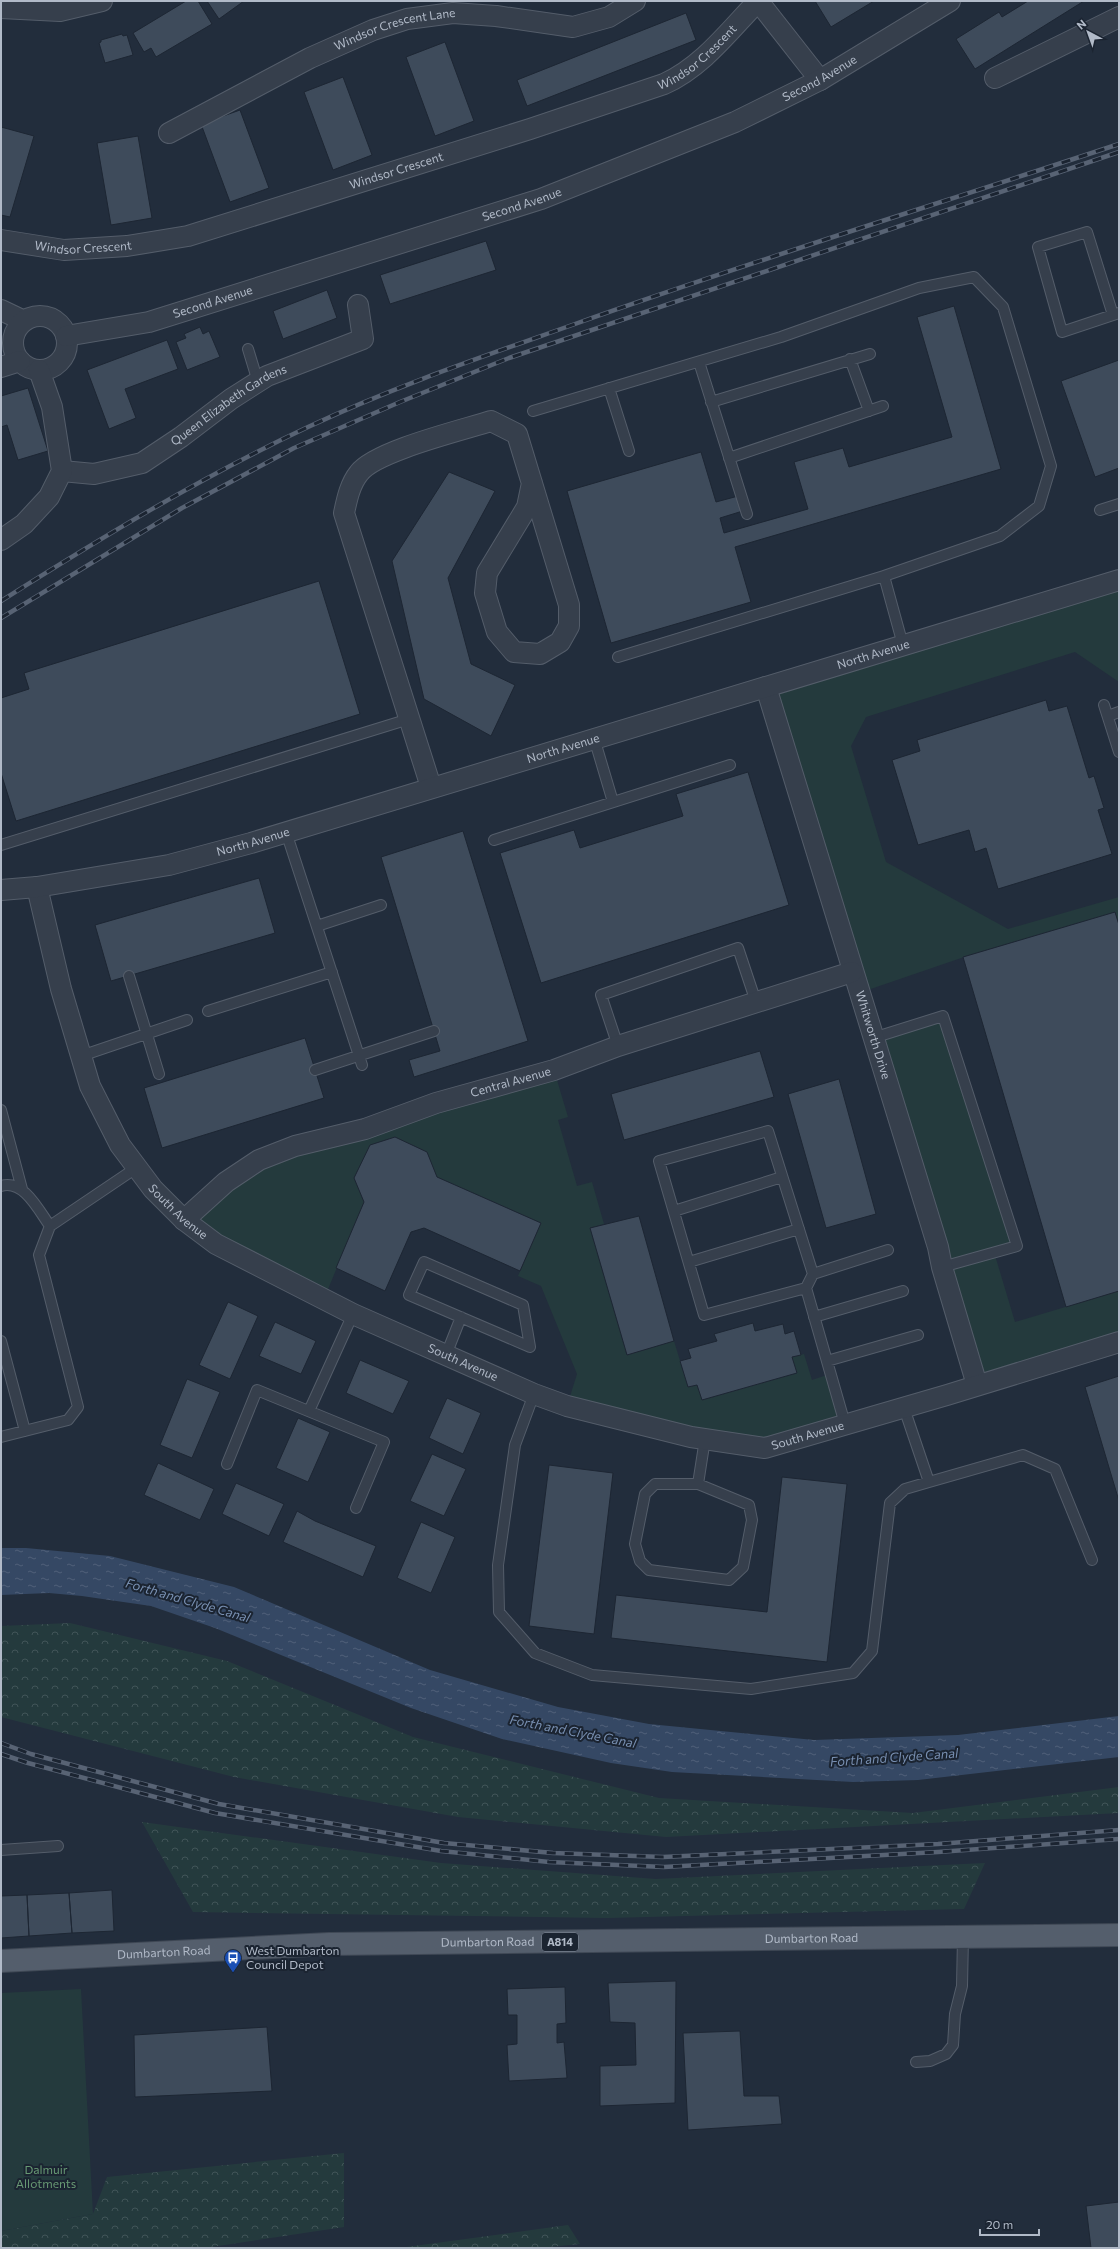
<svg xmlns="http://www.w3.org/2000/svg" width="1120" height="2249" font-family="Commissioner,sans-serif">
  <style>
    .green { fill: #243a3d }
    .forest { fill: url(#forest-crowns) }
    .water { fill: url(#water-ripples) }
    .building { fill: #3e4b5b; stroke: #1d2633 }
    .lines { fill: none; stroke-linecap: round; stroke-linejoin: round }
    .lane-casing { stroke: #545d6a; stroke-width: 12 }
    .street-casing { stroke: #545d6a; stroke-width: 22 }
    .primary-casing { stroke: #3f4855; stroke-width: 24 }
    .lane { stroke: #363f4c; stroke-width: 10 }
    .street { stroke: #363f4c; stroke-width: 20 }
    .primary { stroke: #545e6c; stroke-width: 22 }
    .rail-casing { stroke: #586374; stroke-width: 4.5 }
    .rail { stroke: #1b2431; stroke-width: 3; stroke-dasharray: 9; stroke-linecap: butt }
    .labels { text-anchor: middle; stroke-width: 4; stroke-linejoin: round; paint-order: stroke }
    .shield { fill: #1b2431; stroke: #848d9b; stroke-width: 1 }
    .shield-label { font-size: 11px; font-weight: bold; fill: #b1bac8 }
    .street-label { font-size: 12px; fill: #b1bac8; stroke: #1b2431 }
    .poi-label { font-size: 12px; fill: #b1bac8; stroke: #1b2431; text-anchor: start }
    .park-label { font-size: 12px; fill: #689a74; stroke: #1b2431 }
    .water-label { font-size: 13px; font-style: italic; fill: #788fb1; stroke: #1b2431 }
  </style>
  <defs>
    <pattern id="forest-crowns" width="20" height="18" patternUnits="userSpaceOnUse"><rect width="20" height="18" fill="#243a3d"/><path d="M2 6a3 3 0 1 1 6 0M12 15a3 3 0 1 1 6 0" fill="none" stroke="#415458"/></pattern>
    <pattern id="water-ripples" width="26" height="14" patternUnits="userSpaceOnUse"><rect width="26" height="14" fill="#354864"/><path d="M2 4q2-2 4 0t4 0M15 11q2-2 4 0t4 0" fill="none" stroke="#506079"/></pattern>
  </defs>
  <rect width="100%" height="100%" fill="#222d3c"/>
  <path class="green" d="M1119 580V682L1075 652 866 717 851 746 886 862 1008 929 1119 897V925L1115 912 967 956 859 993 766 687Z
    M943 1016 1017 1246 994 1252 1015 1322 1119 1291V1342L977 1385 873 1038Z
    M554 1070 568 1117 558 1120 577 1186 592 1182 604 1224 590 1228 627 1355 674 1341 688 1387 697 1385 702 1400 796 1373 792 1357 804 1354 812 1380 830 1374 845 1424 765 1448 567 1406 577 1374 541 1286 518 1276 541 1223 437 1177 427 1152 395 1137 370 1145 354 1178 364 1202 324 1299 184 1220 259 1160Z
    M81 1989 93 2214 1 2231V1993Z"/>
  <path class="forest" d="M70 1623 227 1661 413 1737 659 1798 913 1813 1119 1787V1813L666 1837 458 1817 234 1777 1 1717V1626Z
    M142 1822 441 1863 656 1879 985 1863 964 1909 607 1918 193 1912Z
    M344 2153V2227L205 2248H1V2231L93 2214 107 2177Z
    M568 2225 580 2244 540 2248H399Z"/>
  <path class="water" d="M1 1548H26L110 1556 234 1587 430 1670 558 1707 649 1724 814 1740 958 1735 1119 1716V1757L918 1780 853 1782 672 1772 611 1763 502 1739 411 1708 215 1628 151 1606 82 1596 49 1593 1 1595Z"/>
  <path class="building" d="M186 1H198L212 24 156 57 151 48 144 52 133 33Z
    M207 1H244L219 19Z
    M815 1H874L831 27Z
    M1028 1H1084L975 69 956 39 999 12 1002 17Z
    M686 13 696 40 527 106 517 80Z
    M122 34 123 36 127 35 133 55 105 63 99 43 101 42V40Z
    M445 42 474 121 435 136 406 57Z
    M343 77 372 155 333 170 304 92Z
    M240 110 269 188 230 202 201 124Z
    M1 127 34 136 10 217 1 215Z
    M138 136 152 218 111 225 97 143Z
    M486 241 496 270 390 304 380 275Z
    M327 290 337 318 283 339 273 311Z
    M954 306 1001 469 735 547 751 602 611 643 567 491 701 452 716 502 742 495 746 510 720 518 724 533 808 509 794 462 843 448 849 467 952 437 917 317Z
    M200 327 203 334 209 331 220 357 187 370 176 342 186 338 184 334Z
    M167 340 178 369 125 389 136 418 109 429 87 370Z
    M1119 360V468L1095 477 1061 381Z
    M28 388 48 451 18 460 7 425 1 427V396Z
    M449 472 495 491 448 578 471 664 515 685 491 736 424 699 392 561Z
    M319 581 360 714 16 821 1 773V698L29 689 24 673Z
    M1046 700 1049 711 1067 706 1089 778 1094 776 1104 808 1098 810 1112 854 998 889 986 848 975 852 969 830 918 845 892 760 920 751 917 740Z
    M748 772 789 905 541 983 500 853 574 830 580 848 683 816 676 794Z
    M463 831 528 1041 414 1077 409 1060 440 1051 381 857Z
    M259 878 275 933 111 981 95 925Z
    M1115 912 1119 925V1291L1066 1307 963 957Z
    M305 1038 324 1098 162 1148 144 1088Z
    M760 1051 774 1097 624 1140 611 1094Z
    M839 1079 876 1214 826 1228 788 1094Z
    M395 1137 427 1152 437 1177 541 1223 520 1271 424 1228 411 1232 385 1291 336 1268 364 1202 354 1178 370 1145Z
    M639 1216 674 1341 627 1355 590 1228Z
    M228 1302 258 1316 230 1379 199 1365Z
    M275 1322 316 1341 301 1374 259 1356Z
    M753 1323 755 1331 783 1324 785 1334 794 1331 801 1355 792 1357 797 1373 702 1400 697 1385 688 1387 680 1361 691 1358 688 1349 717 1341 714 1334Z
    M360 1360 409 1381 393 1414 346 1393Z
    M1119 1376V1501L1085 1387Z
    M187 1379 220 1392 192 1458 160 1445Z
    M447 1398 481 1413 463 1454 429 1438Z
    M298 1418 330 1432 308 1482 276 1468Z
    M432 1454 466 1469 444 1516 410 1501Z
    M158 1463 214 1489 200 1520 144 1495Z
    M549 1465 613 1473 594 1634 529 1626Z
    M782 1477 847 1484 827 1662 611 1638 616 1595 767 1612Z
    M236 1483 284 1504 269 1536 222 1514Z
    M297 1511 315 1521 376 1546 363 1577 283 1542Z
    M421 1522 455 1537 431 1593 397 1578Z
    M112 1890 114 1931 72 1933 69 1893Z
    M69 1893 72 1933 29 1936 27 1895Z
    M27 1895 29 1936 1 1938V1896Z
    M676 1981 675 2103 600 2106V2066L636 2065 635 2023 610 2022 608 1983Z
    M565 1987 566 2023 557 2024V2043L564 2042 567 2078 509 2081 507 2045 517 2044V2015H508L507 1989Z
    M267 2027 272 2091 135 2097 134 2035Z
    M740 2031 744 2096H779L782 2124 688 2130 683 2033Z
    M1119 2202V2248H1091L1086 2206Z"/>
  <g class="lines">
    <defs>
      <path id="lane" d="M1113 315 1087 232 1038 247 1062 332 1119 313
        M248 349 258 382
        M850 359 869 411
        M699 362 747 514
        M609 388 629 451
        M711 402 870 354
        M533 411 781 337 919 288 974 277 1003 307 1051 466 1039 506 1000 536 884 576 903 645
        M729 458 883 406
        M1100 510 1119 504
        M618 657 884 576
        M1104 705 1119 752
        M1108 716 1119 712
        M594 738 613 802
        M286 832 362 1065
        M494 840 730 765
        M1 845 409 719
        M317 926 381 905
        M129 976 159 1074
        M208 1011 332 972
        M873 1038 943 1016 1017 1246 942 1267
        M618 1046 601 995 738 948 756 1002
        M81 1056 187 1020
        M315 1070 434 1031
        M1 1110 22 1189
        M1 1186C24 1179 39 1211 50 1226
        M674 1211 782 1177
        M424 1262 523 1305 530 1347 409 1295Z
        M689 1262 799 1229
        M813 1274 888 1250
        M806 1288 813 1274 768 1131 659 1161 704 1315 806 1288 845 1424
        M814 1317 903 1291
        M1 1341 25 1431
        M446 1355 461 1317
        M827 1361 918 1335
        M534 1394 515 1445 498 1565 499 1612 535 1653 592 1675 751 1689 853 1673 872 1651 890 1503 905 1489 929 1482 904 1408
        M309 1411 353 1314
        M1 1437 68 1420 78 1407 39 1255 50 1226 136 1168
        M227 1464 257 1390 384 1442 356 1508
        M929 1482 1023 1455 1055 1469 1092 1560
        M698 1484H655L645 1494 635 1544 640 1561 649 1570 729 1580 743 1567 752 1520 749 1505 698 1484 705 1439
        M1 1850 58 1846
        M916 2062 930 2061 946 2054 953 2045 955 2014 962 1986 963 1937"/>
      <g id="street">
        <path d="M1 8 60 11 102 1"/>
        <path d="M995 78 1119 17"/>
        <path id="s1" d="M169 133 310 58 373 30 407 19 453 13 496 16 573 27 609 17 635 1"/>
        <path id="s2" d="M1 240 64 250 127 246 188 236 530 129 664 84C702 67 729 31 758 1L820 80"/>
        <path d="M1 310 24 321"/>
        <circle cx="40" cy="343" r="27"/>
        <path id="s3" d="M66 336 149 322 541 199 735 122 820 80 950 1"/>
        <path d="M1 367 20 361"/>
        <path id="s4" d="M62 471 94 474 142 463 181 437 231 399 267 376 363 339 358 305"/>
        <path d="M1 540 24 524 49 497 62 471 52 407 39 370"/>
        <path id="s5" d="M766 687 938 1247 942 1267 977 1385"/>
        <path d="M431 787 344 513C347 499 350 484 359 473 375 451 463 430 491 421L517 434 569 605V626L560 642 540 654 514 652 497 632 485 593 487 573 527 507 532 483"/>
        <path id="s6" d="M37 887 61 989 90 1086 120 1145 153 1189 184 1220 216 1244 353 1314 534 1394 567 1406 691 1437 765 1448 947 1395 1119 1342"/>
        <path id="s7" d="M1 890 37 887 169 865 251 843 1119 580"/>
        <path id="s8" d="M184 1220 226 1182 259 1160 295 1146 365 1129 436 1103 554 1070 618 1046 852 972"/>
      </g>
      <g id="primary">
        <path id="s9" d="M1 1961 329 1944 1119 1935"/>
      </g>
    </defs>
    <use href="#lane" class="lane-casing"/>
    <use href="#street" class="street-casing"/>
    <use href="#primary" class="primary-casing"/>
    <use href="#lane" class="lane"/>
    <use href="#street" class="street"/>
    <use href="#primary" class="primary"/>
    <defs>
      <path id="rail" d="M1 601C101 538 201 477 308 427 395 386 485 356 575 324 755 260 938 204 1119 144
        M1 618 182 508 294 448 400 402 509 358 1119 152
        M1 1743 31 1754 219 1804 444 1843 553 1853 663 1857 938 1844 1119 1830
        M1 1754 28 1763 215 1813 441 1851 549 1862 664 1867 938 1852 1119 1839"/>
    </defs>
    <use href="#rail" class="rail-casing"/>
    <use href="#rail" class="rail"/>
  </g>
  <defs>
    <symbol id="bus-pin" viewBox="-11 -11 22 30"><path d="M0 17L-7.5 6A9.5 9.5 0 1 1 7.5 6Z" fill="#1a4fb4" stroke="#1b2431"/><path d="M-5-6H5V4H4V6H2V4H-2V6H-4V4H-5ZM-3.5-4V0h7V-4ZM-3.5 1.2v1.5H-2V1.2ZM2 1.2v1.5H3.5V1.2Z" fill="#fff"/></symbol>
  </defs>
  <g fill-rule="evenodd">
    <use href="#bus-pin" x="223" y="1948" width="20" height="27"/>
  </g>
  <g class="labels">
    <rect class="shield" x="542" y="1933" width="36" height="18" rx="3"/>
    <g class="shield-label">
      <text x="560" y="1946">A814</text>
    </g>
    <g class="street-label">
      <text dy="4" stroke="none"><textPath href="#s1" startOffset="250">Windsor Crescent Lane</textPath></text>
      <text dy="4" stroke="none"><textPath href="#s2" startOffset="731">Windsor Crescent</textPath></text>
      <text dy="4" stroke="none"><textPath href="#s3" startOffset="799">Second Avenue</textPath></text>
      <text dy="4" stroke="none"><textPath href="#s2" startOffset="407">Windsor Crescent</textPath></text>
      <text dy="4" stroke="none"><textPath href="#s3" startOffset="475">Second Avenue</textPath></text>
      <text dy="4" stroke="none"><textPath href="#s2" startOffset="83">Windsor Crescent</textPath></text>
      <text dy="4" stroke="none"><textPath href="#s3" startOffset="151">Second Avenue</textPath></text>
      <text dy="4" stroke="none"><textPath href="#s4" startOffset="186">Queen Elizabeth Gardens</textPath></text>
      <text dy="4" stroke="none"><textPath href="#s7" startOffset="905">North Avenue</textPath></text>
      <text dy="4" stroke="none"><textPath href="#s7" startOffset="581">North Avenue</textPath></text>
      <text dy="4" stroke="none"><textPath href="#s7" startOffset="257">North Avenue</textPath></text>
      <text dy="4" stroke="none"><textPath href="#s5" startOffset="364">Whitworth Drive</textPath></text>
      <text dy="4" stroke="none"><textPath href="#s8" startOffset="360">Central Avenue</textPath></text>
      <text dy="4" stroke="none"><textPath href="#s6" startOffset="361">South Avenue</textPath></text>
      <text dy="4" stroke="none"><textPath href="#s6" startOffset="685">South Avenue</textPath></text>
      <text dy="4" stroke="none"><textPath href="#s6" startOffset="1045">South Avenue</textPath></text>
      <text dy="4" stroke="none"><textPath href="#s9" startOffset="811">Dumbarton Road</textPath></text>
      <text dy="4" stroke="none"><textPath href="#s9" startOffset="487">Dumbarton Road</textPath></text>
      <text dy="4" stroke="none"><textPath href="#s9" startOffset="163">Dumbarton Road</textPath></text>
    </g>
    <g class="poi-label">
      <text x="246" y="1955">West Dumbarton<tspan x="246" dy="14">Council Depot</tspan></text>
    </g>
    <g class="park-label">
      <text x="46" y="2174">Dalmuir<tspan x="46" dy="14">Allotments</tspan></text>
    </g>
    <g class="water-label">
      <text transform="translate(188 1600) rotate(16)" y="5">Forth and Clyde Canal</text>
      <text transform="translate(573 1731) rotate(11)" y="5">Forth and Clyde Canal</text>
      <text transform="translate(894 1757) rotate(-4)" y="5">Forth and Clyde Canal</text>
    </g>
  </g>
  <rect width="1120" height="2249" fill="none" stroke="#b1bac8" stroke-width="4"/>
  <g transform="translate(1088 32) rotate(319)" stroke="#1b2431" stroke-width="3" paint-order="stroke">
  <path d="M0-3L7 15L0 10L-7 15Z" fill="#b1bac8"/>
  <text y="-6" font-size="11" font-weight="bold" text-anchor="middle" fill="#b1bac8">N</text>
  </g>
  <path d="M980 2229v6h59v-6" fill="none" stroke="#b1bac8" stroke-width="2"/>
  <text x="986" y="2229" font-size="12" fill="#b1bac8" stroke="#1b2431" stroke-width="3" paint-order="stroke">20 m</text>
</svg>
